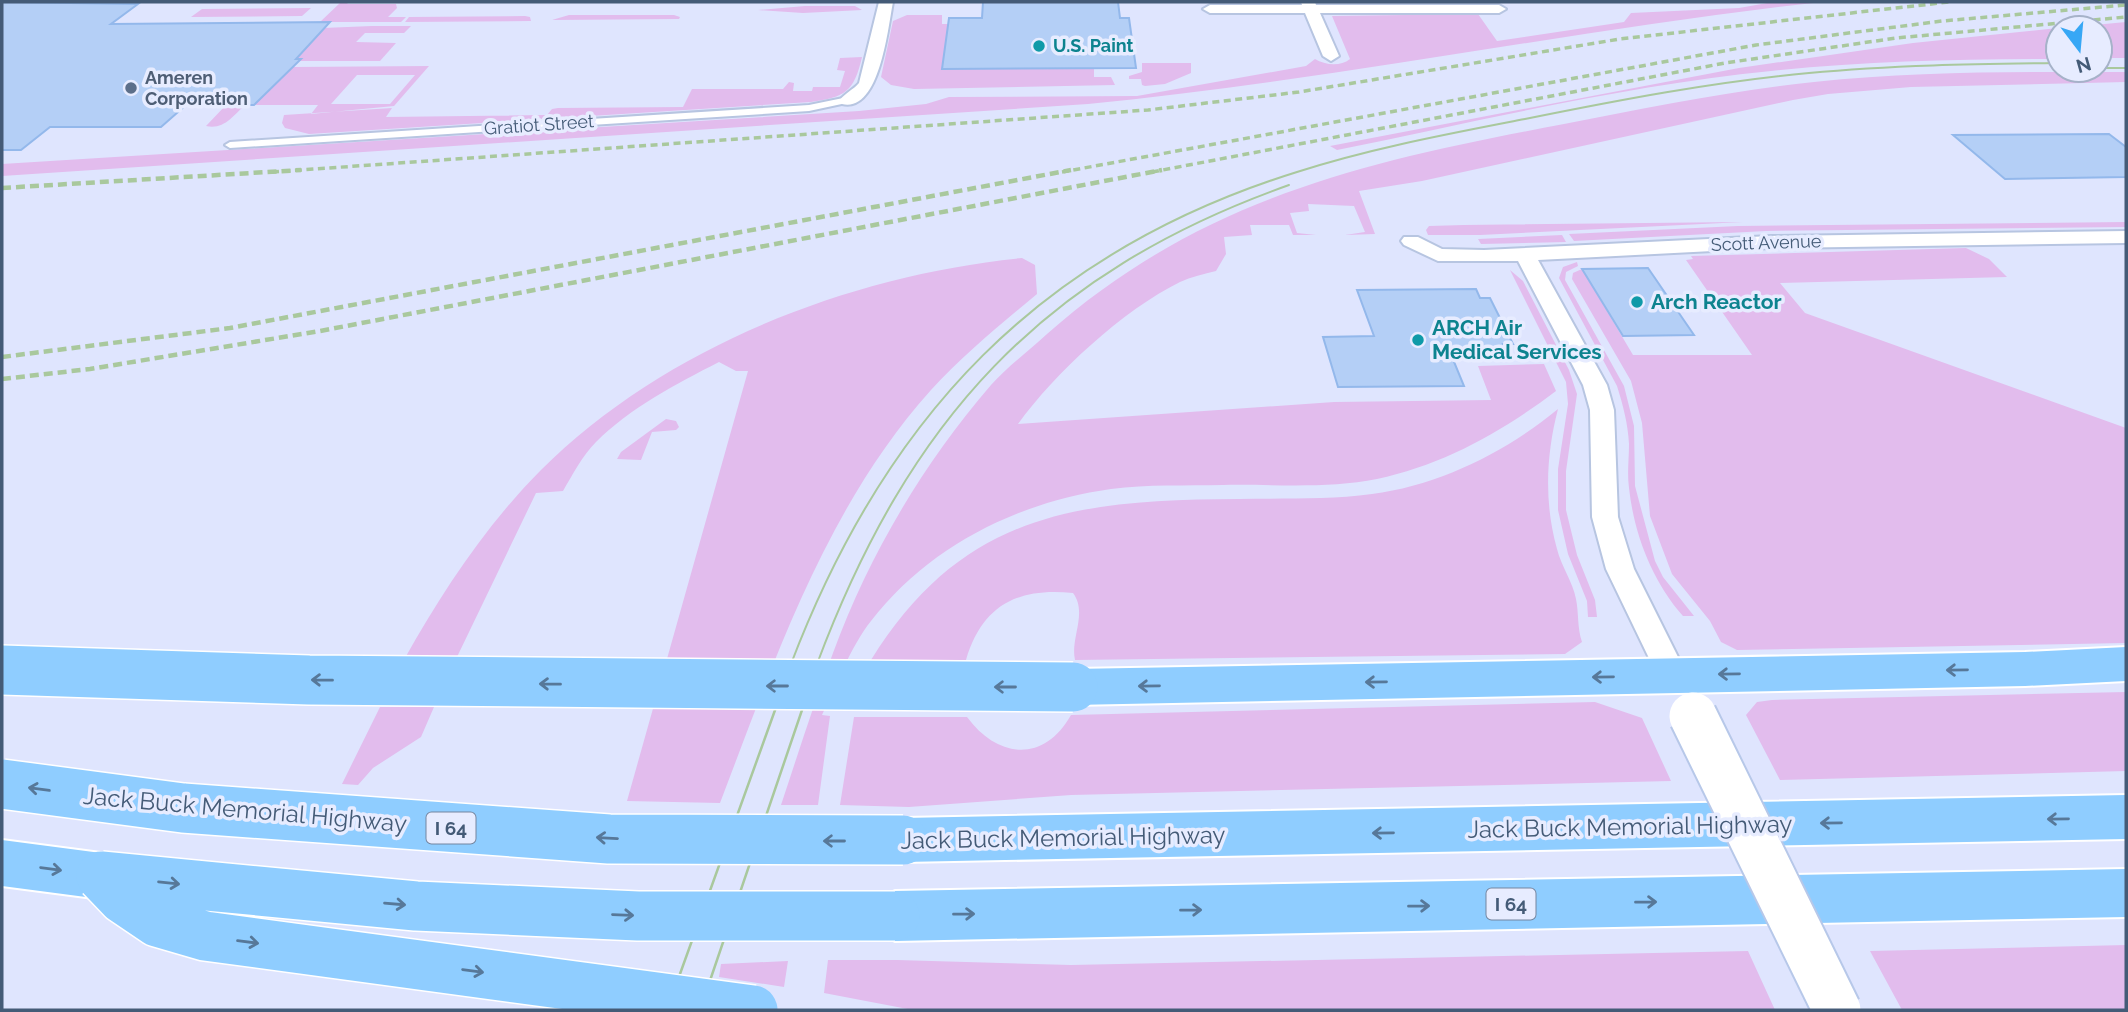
<svg xmlns="http://www.w3.org/2000/svg" width="2128" height="1012" font-family="Raleway,sans-serif">
  <style>
    .green { fill: #e2bced; fill-rule: evenodd }
    .building { fill: #b4cff6; stroke: #93b8eb; stroke-width: 2 }
    .lines { fill: none; stroke-linecap: round; stroke-linejoin: round }
    .lane-casing { stroke: #b7c5e1; stroke-width: 4 }
    .street-casing { stroke: #b7c5e1; stroke-width: 4 }
    .highway-casing { stroke: #fff; stroke-width: 4 }
    .lane { fill: #fff; fill-rule: evenodd }
    .street { fill: #fff; fill-rule: evenodd }
    .highway { fill: #8fcdff; fill-rule: evenodd }
    .tram-far1 { stroke: #a9c89d; stroke-width: 2 }
    .tram { stroke: #a9c89d; stroke-width: 2.5 }
    .rail-far1 { stroke: #a9c89d; stroke-width: 3.5; stroke-dasharray: 7 4.5; stroke-linecap: butt }
    .rail { stroke: #a9c89d; stroke-width: 4.5; stroke-dasharray: 9 5; stroke-linecap: butt }
    .secondary-bridge-casing { stroke: #b7c8e9; stroke-width: 51; stroke-linecap: butt }
    .highway-bridge-casing { stroke: #fff; stroke-width: 52; stroke-linecap: butt }
    .secondary-bridge { stroke: #fff; stroke-width: 47 }
    .highway-bridge { stroke: #8fcdff; stroke-width: 49 }
    .oneway { stroke: #577899 }
    .culture-dot { fill: #0f9aa8; stroke: #e7ecff; stroke-width: 2.5 }
    .service-dot { fill: #5c6f8a; stroke: #e7ecff; stroke-width: 2.5 }
    .labels { text-anchor: middle; stroke-width: 7; stroke-linejoin: round; paint-order: stroke }
    .far-culture-label { font-size: 18px; font-weight: bold; fill: #0d838f; stroke: #e7ecff; text-anchor: start }
    .far-service-label { font-size: 18px; font-weight: bold; fill: #4e5e75; stroke: #e7ecff; text-anchor: start }
    .far-street-label { font-size: 18px; fill: #445b77; stroke: #e7ecff }
    .shield { fill: #e7ecff; stroke: #7586a0; stroke-width: 2 }
    .shield-label { font-size: 19px; font-weight: bold; fill: #445b77 }
    .culture-label { font-size: 21px; font-weight: bold; fill: #0d838f; stroke: #e7ecff; text-anchor: start }
    .near-street-label { font-size: 24px; fill: #445b77; stroke: #e7ecff }
  </style>
  <rect width="100%" height="100%" fill="#dfe5fe"/>
  <path class="green" d="M341 2H349L347 4H396L397 8 388 17H406L401 22H320Z
    M1773 2H1822C1577 29 1334 80 1088 104L2 176V164L859 111 926 104 949 97 1137 96 1306 66 1315 59C1325 65 1340 67 1350 59L1332 16 1478 14 1497 41 1624 22 1631 13 1739 8Z
    M805 6H855L862 10 803 13 758 10Z
    M311 8 302 16 191 17 202 9Z
    M569 15H674L680 17 679 19 552 20Z
    M907 15H942V24H948L942 69 1094 68V77H1111L1115 85 914 89 891 85 881 77 893 21Z
    M525 16 530 17 531 21 405 22 409 17Z
    M2126 22V58H2100V28H2062Z
    M372 26H411L404 33H365L356 42 396 43 380 61H299L300 59H290L323 28Z
    M2058 28V59C1962 59 1866 61 1771 71 1628 85 1479 121 1337 150L1330 146 1739 68 1913 43Z
    M862 57C854 92 845 97 811 102L309 134 285 128 282 123 284 115 392 108 386 117 547 115 552 109 558 108 683 107 692 89H783L789 82 794 83 793 91H812L813 87H840L845 71 837 70 840 58Z
    M1142 63H1191V73L1165 84 1145 86 1142 85 1141 79H1129V76L1142 72Z
    M429 66 394 106 311 114 318 105H245C233 116 224 130 206 126L226 105H241L278 70H290L293 67ZM357 75H415L390 104H331Z
    M2126 72V82L1911 87 1828 94 1793 100 1422 181 1359 191 1375 234 1345 235 1365 232 1354 206 1308 204 1309 211 1290 213 1297 233 1316 235H1293L1289 225H1250L1252 235 1224 237 1226 254 1216 271C1204 274 1191 277 1180 282 1123 310 1055 373 1018 424L1334 402 1491 400 1478 366 1544 364 1556 391C1502 432 1443 465 1377 479 1328 489 1273 484 1223 485 1186 486 1148 484 1111 489 1018 502 929 546 871 621 851 646 836 686 822 715L830 716 818 805H781C798 754 814 703 833 653 869 555 923 464 991 385 1008 366 1029 351 1047 334 1202 197 1368 161 1564 124 1647 108 1730 91 1814 82 1917 71 2022 72 2126 72Z
    M1743 222 1480 235H1428L1426 230 1429 226 1464 225Z
    M2126 222V227L1766 231 1574 241 1569 234 1738 226Z
    M1562 235 1566 242 1481 244 1478 239Z
    M1966 248 1989 259 2007 277 1780 283 1805 313 2126 428V643L1737 650 1721 642 1710 621 1672 574 1650 516 1642 423 1631 381 1572 279 1573 273 1582 269 1633 355H1752L1686 260 1693 259 1691 256Z
    M1022 258 1035 265 1037 294C1001 324 963 355 931 390 826 507 775 659 720 803L627 801 748 371H736L719 362C676 384 630 408 596 442 582 456 573 474 563 491L536 493 456 659 405 658C442 592 487 524 541 470 664 347 850 275 1022 258Z
    M1577 262 1578 266 1566 272 1565 280 1624 386 1634 426 1635 486 1655 561 1663 577 1694 616H1683C1652 581 1634 534 1629 488 1627 473 1629 459 1629 444 1628 424 1623 405 1617 386L1559 278 1563 267Z
    M1510 270 1523 281 1569 370 1577 394 1566 471V510L1577 555 1595 600 1597 617H1588L1587 601 1568 554 1558 510V469L1568 404 1566 382Z
    M1558 409C1546 455 1544 503 1557 549 1561 566 1573 582 1576 599 1579 614 1577 627 1582 642L1565 654 1075 660C1070 638 1088 613 1073 593 1017 587 982 606 966 660H871C963 512 1078 500 1239 499 1283 498 1328 500 1372 494 1440 485 1506 452 1558 409Z
    M666 419 676 421 679 427 676 430 652 432 641 460 617 459 621 452Z
    M2126 692V771L1780 780 1746 715 1757 702 1772 700Z
    M1595 702 1642 718 1671 781 1071 795 909 807 840 805 854 717H967C998 759 1044 763 1071 715Z
    M380 707H434L421 737 373 768 358 785 342 784Z
    M2126 945V1010H1902L1870 951Z
    M1748 951 1775 1010H913L824 993 828 960H897L1071 965Z
    M788 961 784 987 719 977 721 964Z"/>
  <path class="building" d="M2 2 138 4 111 24 330 22 296 59H301L254 105H186L161 127H50L21 150H2Z
    M983 2H1118L1120 18H1129L1136 68 942 69 949 18H982Z
    M2109 134 2126 147V177L2005 179 1953 135Z
    M1648 268 1694 335 1623 336 1582 269Z
    M1476 289 1480 298H1490L1513 344H1503L1510 357H1452L1464 386 1338 387 1323 337 1374 336 1357 290Z"/>
  <g class="lines">
    <defs>
      <path id="lane" d="M848 97 851 98V102L809 111 230 148 225 145 230 142 809 105Z"/>
      <path id="street" d="M879 2H893C888 27 880 113 842 104L840 100C845 93 853 90 859 83Z
        M1301 2H1315L1316 5H1499L1506 9 1499 13H1320L1339 56 1331 61 1323 56 1305 13H1210L1203 9 1210 5H1302Z
        M2126 231V243L1771 248 1538 260 1607 385 1614 410 1618 517 1634 569 1687 675 1683 683 1672 687 1661 683 1606 569 1592 517 1590 410 1583 385 1518 261H1438L1404 245 1401 241 1404 237H1418L1442 249 1484 250 1771 236Z"/>
      <path id="highway" d="M2126 647V681L2025 686 1073 705 1057 700 1051 687 1057 674 1073 669 2025 652Z
        M2126 795V839L903 862 885 856 878 840 885 824 903 818Z
        M2 840 101 853 119 859 126 876 119 893 101 899 2 886Z
        M2126 869V917L895 941 877 933 869 916 877 899 895 891Z"/>
    </defs>
    <use href="#lane" class="lane-casing"/>
    <use href="#street" class="street-casing"/>
    <use href="#highway" class="highway-casing"/>
    <use href="#lane" class="lane"/>
    <use href="#street" class="street"/>
    <use href="#highway" class="highway"/>
    <path class="tram-far1" d="M2100 68H2126
      M791 664C885 417 1040 252 1297 172 1372 148 1448 134 1525 119 1619 100 1713 82 1809 73 1891 65 1975 64 2058 63
      M817 664C908 421 1041 273 1289 185"/>
    <path class="tram" d="M667 1010 792 663
      M700 1010 818 663"/>
    <path class="rail-far1" d="M272 172 1148 110 1299 92 1620 39 1949 2
      M1062 172 1756 45 1942 21 2126 5
      M1152 172 1725 63 1896 38 2126 17"/>
    <path class="rail" d="M2 188 301 170
      M2 357 230 328 1071 170
      M2 379 90 369 320 331 1162 170"/>
    <defs>
      <path id="secondary-bridge" d="M1693 716 1837 1010"/>
      <path id="highway-bridge" d="M2 670 309 680 1073 687
        M2 784 183 808 609 839 903 840
        M101 876 416 906 638 916H895
        M101 876 123 899 157 922 205 936 753 1010"/>
    </defs>
    <use href="#secondary-bridge" class="secondary-bridge-casing"/>
    <use href="#highway-bridge" class="highway-bridge-casing"/>
    <use href="#secondary-bridge" class="secondary-bridge"/>
    <use href="#highway-bridge" class="highway-bridge"/>
  </g>
  <defs><path id="oneway-shaft" d="M-6 0H5M1.5-3L5.5 0L1.5 3" fill="none" stroke-width="1.6" stroke-linecap="round" stroke-linejoin="round" transform="scale(1.75)"/></defs>
  <g class="oneway">
    <use href="#oneway-shaft" transform="translate(1957 670) rotate(179)"/>
    <use href="#oneway-shaft" transform="translate(1729 674) rotate(179)"/>
    <use href="#oneway-shaft" transform="translate(1603 677) rotate(179)"/>
    <use href="#oneway-shaft" transform="translate(322 680) rotate(-179)"/>
    <use href="#oneway-shaft" transform="translate(1376 682) rotate(179)"/>
    <use href="#oneway-shaft" transform="translate(550 684) rotate(-179)"/>
    <use href="#oneway-shaft" transform="translate(777 686) rotate(-180)"/>
    <use href="#oneway-shaft" transform="translate(1149 686) rotate(179)"/>
    <use href="#oneway-shaft" transform="translate(1005 687) rotate(-180)"/>
    <use href="#oneway-shaft" transform="translate(39 789) rotate(-172)"/>
    <use href="#oneway-shaft" transform="translate(2058 819) rotate(179)"/>
    <use href="#oneway-shaft" transform="translate(1831 823) rotate(179)"/>
    <use href="#oneway-shaft" transform="translate(1383 833) rotate(179)"/>
    <use href="#oneway-shaft" transform="translate(607 838) rotate(-177)"/>
    <use href="#oneway-shaft" transform="translate(834 841) rotate(180)"/>
    <use href="#oneway-shaft" transform="translate(51 869) rotate(8)"/>
    <use href="#oneway-shaft" transform="translate(169 883) rotate(6)"/>
    <use href="#oneway-shaft" transform="translate(1646 902) rotate(-1)"/>
    <use href="#oneway-shaft" transform="translate(395 904) rotate(5)"/>
    <use href="#oneway-shaft" transform="translate(1419 906) rotate(-1)"/>
    <use href="#oneway-shaft" transform="translate(1191 910) rotate(-1)"/>
    <use href="#oneway-shaft" transform="translate(964 914) rotate(-1)"/>
    <use href="#oneway-shaft" transform="translate(623 915) rotate(2)"/>
    <use href="#oneway-shaft" transform="translate(248 942) rotate(7)"/>
    <use href="#oneway-shaft" transform="translate(473 971) rotate(8)"/>
  </g>
  <g class="culture-dot">
    <circle cx="1039" cy="46" r="7"/>
    <circle cx="1637" cy="302" r="7"/>
    <circle cx="1418" cy="340" r="7"/>
  </g>
  <circle class="service-dot" cx="131" cy="88" r="7"/>
  <g class="labels">
    <g class="far-culture-label">
      <text x="1053" y="52">U.S. Paint</text>
    </g>
    <g class="far-service-label">
      <text x="145" y="84">Ameren<tspan x="145" dy="21">Corporation</tspan></text>
    </g>
    <g class="far-street-label">
      <text transform="translate(539 125) rotate(-4)" y="6">Gratiot Street</text>
      <text transform="translate(1766 243) rotate(-2)" y="6">Scott Avenue</text>
    </g>
    <g class="shield">
      <rect x="426.5" y="812.5" width="49" height="31" rx="5"/>
      <rect x="1486.5" y="888.5" width="49" height="31" rx="5"/>
    </g>
    <g class="shield-label">
      <text x="451" y="835">I 64</text>
      <text x="1511" y="911">I 64</text>
    </g>
    <g class="culture-label">
      <text x="1651" y="309">Arch Reactor</text>
      <text x="1432" y="335">ARCH Air<tspan x="1432" dy="24">Medical Services</tspan></text>
    </g>
    <g class="near-street-label">
      <text transform="translate(245 810) rotate(5)" y="8">Jack Buck Memorial Highway</text>
      <text transform="translate(1630 827) rotate(-1)" y="8">Jack Buck Memorial Highway</text>
      <text transform="translate(1063 838) rotate(-1)" y="8">Jack Buck Memorial Highway</text>
    </g>
  </g>
  <rect width="2128" height="1012" fill="none" stroke="#445b77" stroke-width="7"/>
  <g transform="translate(2079 49) rotate(164)"><circle r="33" fill="#e7ecff" stroke="#a6b2c9" stroke-width="2"/>
  <path d="M0-5L12 26L0 18L-12 26Z" fill="#37a7f5"/>
  <text y="-10" font-size="19" font-weight="bold" text-anchor="middle" fill="#445b77">N</text>
  </g>
</svg>
